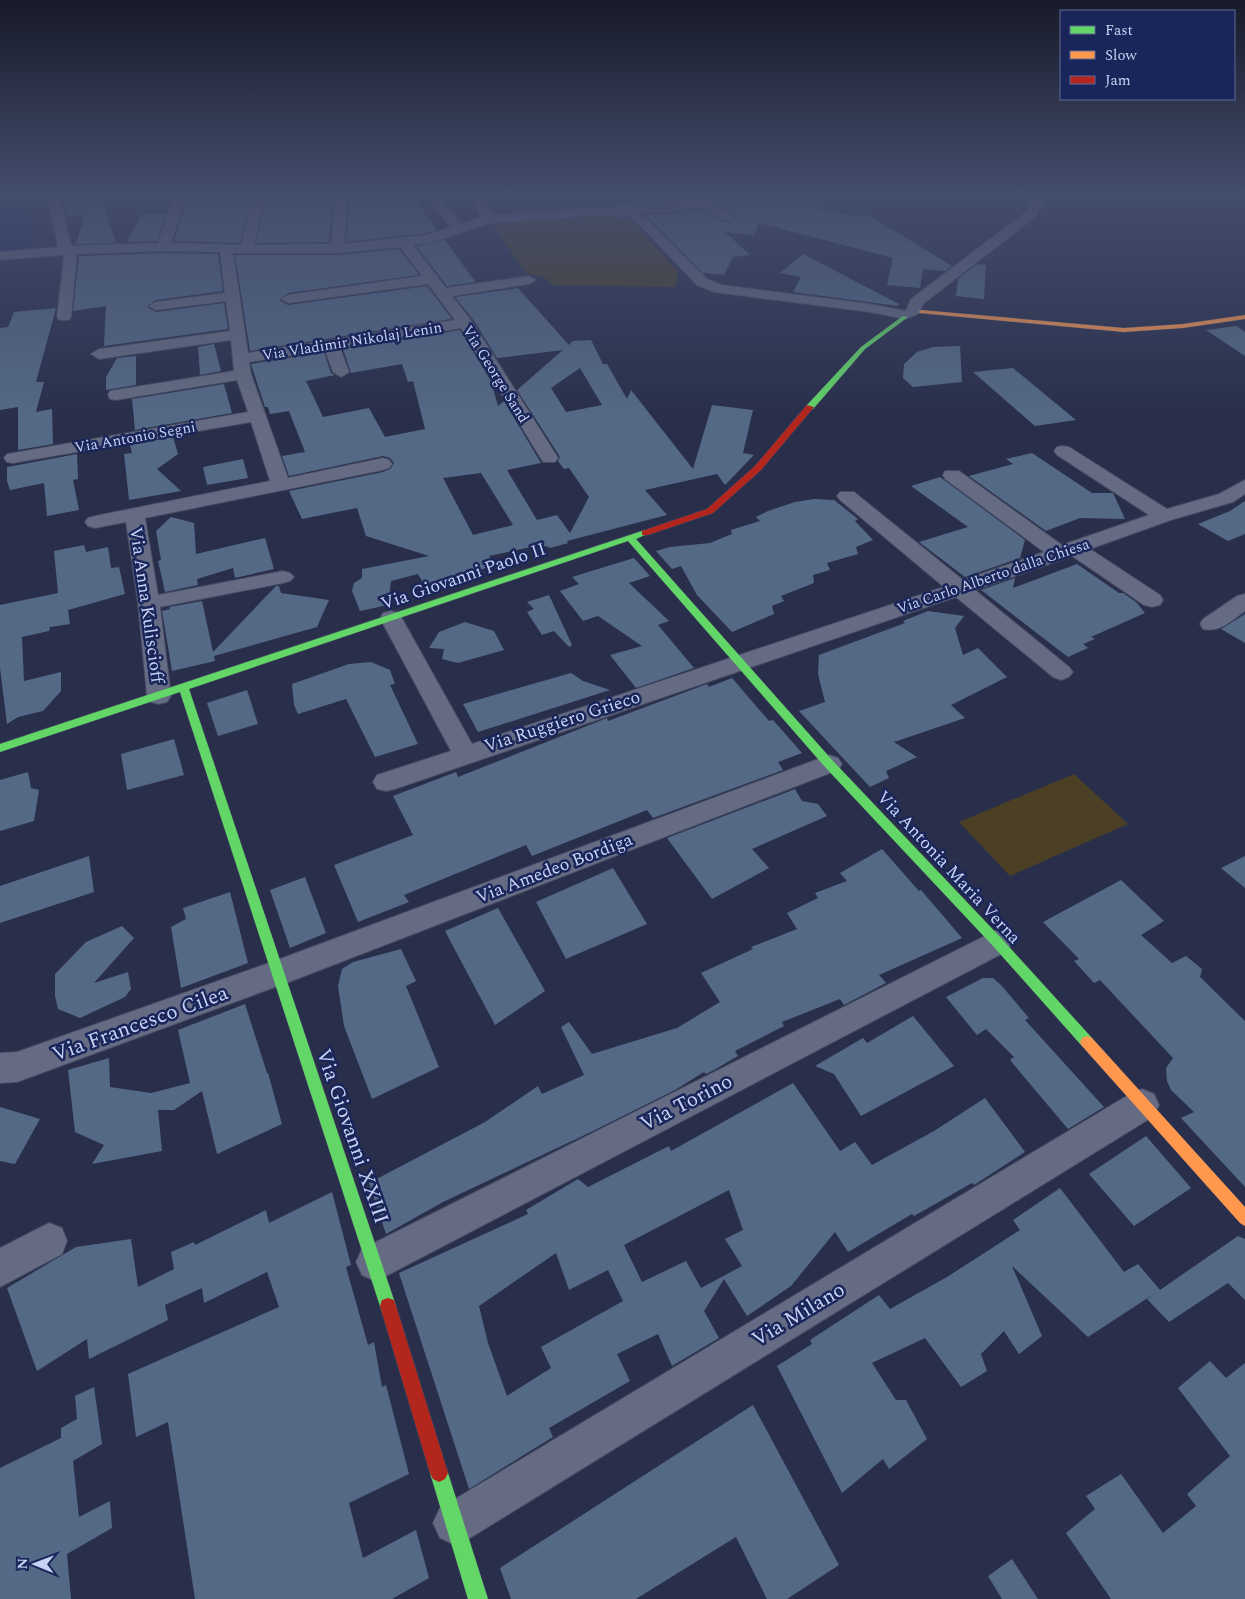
<svg xmlns="http://www.w3.org/2000/svg" width="1245" height="1599" font-family="Spectral,serif">
  <style>
    .built { fill: #202c63 }
    .green { fill: #4b4026 }
    .building { fill: #546986; fill-rule: evenodd }
    .lines { fill: none; stroke-linecap: round; stroke-linejoin: round }
    .street-casing { stroke: #454a62; stroke-width: 2 }
    .fast-casing { stroke: #454a62; stroke-width: 1 }
    .slow-casing { stroke: #454a62; stroke-width: 1 }
    .jam-casing { stroke: #454a62; stroke-width: 1 }
    .street { fill: #646b82; fill-rule: evenodd }
    .fast { fill: #63d668; fill-rule: evenodd }
    .slow { fill: #ff974d; fill-rule: evenodd }
    .jam { fill: #b3261e; fill-rule: evenodd }
    .labels { text-anchor: middle; stroke-width: 5; stroke-linejoin: round; paint-order: stroke }
    .far-street-label { font-size: 15px; fill: #c7d3f4; stroke: #1a265a }
    .street-label { font-size: 18px; fill: #c7d3f4; stroke: #1a265a }
    .near-street-label { font-size: 21px; fill: #c7d3f4; stroke: #1a265a }
  </style>
  <rect width="100%" height="100%" fill="#292f4b"/>
  <path class="built" d="M0 192H29L31 251 0 253Z"/>
  <path class="green" d="M589 215 631 219 678 272 675 287 552 285 544 277 526 273 491 222Z
    M1074 774 1128 824 1010 876 959 822Z"/>
  <path class="building" d="M62 192H99L116 243 76 244 85 214 68 216Z
    M184 192H252L240 243 174 241 187 200 183 195Z
    M268 192H300V196L334 194 329 242 256 243Z
    M350 192H409L437 230 427 233 346 242Z
    M620 192H674L726 197 730 192H804L831 196 818 209 856 216 867 214 952 266 945 271 923 269 920 288 887 285 893 258 759 223 754 235 725 232 750 255 733 257 724 275 703 273 645 214H669L704 209 723 222H732L736 218 734 213 706 197 632 204Z
    M166 214 157 241 127 242 141 215Z
    M445 240 471 276 476 282 447 286 416 246Z
    M399 249 419 275 288 293 279 300 288 305 427 286 452 319 250 351 235 255H337Z
    M163 253 218 254 223 291 156 300 147 307 156 312 224 303 228 329 104 346 106 306 73 311 79 256Z
    M803 254 899 304 898 306 793 292 801 277 780 273Z
    M977 264 986 265 984 299 956 296 958 279Z
    M518 288 569 345 573 341 591 340 603 364H607L627 399 631 390 693 469 712 405 753 410 743 453 754 455 725 485 717 474 645 490 667 515 567 541 568 543 550 548 546 546 526 548 489 556 494 566 424 584 418 574 391 581 388 605 360 611 352 591 354 583 362 578V569L429 556 366 536 357 508 302 519 289 491 383 472 390 469 394 463 390 458 383 456 289 476 282 456 305 452 289 411 270 414 268 407H265L251 364 324 352 331 373 335 375 306 381 323 417 369 408 385 437 425 429 413 381 408 382 402 364 351 373 343 349 460 330 491 381 498 406 504 401 541 463 507 470 537 520 557 515 570 533 589 497 569 468 564 469 558 461 560 457 517 390 563 350 497 358 475 322 455 297ZM580 368 602 405 566 412 551 388ZM481 473 513 525 473 535 443 478Z
    M56 308 36 382H44L36 412 52 409 53 444 18 450V407L0 410V328L8 327 14 312Z
    M1237 326 1245 332V356L1206 330Z
    M214 344 221 371 200 375 198 347Z
    M960 346 962 382 913 387 903 378 904 364 917 352 933 347Z
    M136 356V385L106 390V377L117 358Z
    M1013 368 1076 420 1035 426 973 372Z
    M224 384 232 413 135 430 132 399Z
    M173 437 178 454 157 469 181 491 129 500 124 454 132 453 130 445Z
    M1032 453 1092 493H1113L1125 519 1080 518 1046 531 969 476 1013 464 1006 459Z
    M77 454 78 479 73 480 79 510 47 516 44 483 10 490 7 481V467Z
    M243 459 248 478 207 485 203 467Z
    M940 477 1025 540 1020 558 965 577 919 542 968 527 911 486Z
    M814 499 834 500 858 519 855 521 873 540 856 547 858 554 827 563 830 570 813 575 814 583 781 596 784 601 772 606 774 614 732 632 697 595 681 566 672 569 656 551 670 547 710 543 732 534 731 530 760 521 756 517 768 511 795 502Z
    M1245 501V534L1228 541 1198 524 1230 511Z
    M171 517 194 523 196 554 265 538 274 569 235 578 233 568 197 579 198 585 165 592 158 561 161 560 156 531Z
    M84 545 86 552 108 547 111 568 119 567 125 594 68 610 70 624 50 627 49 631 22 637 24 681 61 672V691L43 711 18 717 7 724 0 668V605L58 593 54 551Z
    M634 558 650 576 629 583 669 621 658 625 694 668 636 688 610 655 642 646 598 616 583 621 560 591 579 584 572 577Z
    M1077 564 1119 593H1123L1136 602 1145 613 1091 637 1095 639 1083 644 1088 648 1068 657 981 590 1015 578 1013 588Z
    M276 586H279L281 593 329 600 317 627 214 656 215 661 172 671 162 611 170 609 169 607 202 601 213 652Z
    M549 595 572 645 569 647 554 631 542 635 527 612 534 609 527 602Z
    M928 611 964 616 955 628 963 655 978 648 1007 677 951 705 965 718 894 742 917 757 886 771 889 778 870 787 799 711 825 702 818 674 819 655 905 623 903 621Z
    M1245 614V643L1221 629Z
    M465 622 494 631 504 650 458 663 442 659 444 649 429 648 439 632Z
    M371 662 390 670 395 684 390 685 418 744 375 757 346 699 298 714 294 705 292 684 349 664Z
    M571 673 583 681 610 690 478 732 463 704Z
    M732 678 769 721 773 720 802 753 778 762 783 770 653 818 647 810 532 856 526 845 404 895 409 902 358 922 334 865 413 835 393 796 456 772 458 777 607 718 608 721 707 684 709 687Z
    M247 690 258 724 218 736 207 703Z
    M174 739 184 775 127 790 121 754Z
    M28 772 31 788 39 790 34 821 0 831V780Z
    M795 789 802 801 818 804 827 816 752 849 769 868 712 899 667 838Z
    M882 849 919 891 921 890 962 938 879 975 886 983 844 1005 840 999 782 1022 784 1026 735 1051 738 1056 714 1070 706 1074 704 1072 675 1090 593 1131 443 1202 386 1234 369 1183 485 1122 538 1086 542 1094 584 1075 561 1027 569 1022 592 1054 677 1028 720 1002 701 973 753 949 751 947 797 929 787 913 818 898 815 893 847 881 840 873Z
    M89 856 94 892 0 923V886Z
    M1245 856V888L1221 868Z
    M613 868 647 924 566 959 536 902Z
    M305 877 326 933 290 948 270 890Z
    M1121 880 1164 921 1141 935 1172 963 1186 956 1202 969 1200 977 1245 1021V1187L1181 1118 1194 1112 1171 1090 1167 1081 1166 1068 1173 1058 1100 980 1094 983 1074 961 1079 959 1043 922Z
    M230 892 248 963 181 988 171 927 186 919 183 908Z
    M498 908 545 991 495 1025 445 931Z
    M122 926 134 938 94 983 128 972 131 989 125 997 80 1018 58 1009 55 996V974L86 942Z
    M401 949 416 981 406 986 439 1067 372 1099 344 1026 338 986 342 969 353 962Z
    M983 978H993L1001 985 1029 1018 1025 1020 1104 1107 1068 1129 1010 1060 1014 1057 986 1029 977 1035 946 997Z
    M245 1004 267 1073H268L282 1124 217 1154 202 1091 174 1110H158L162 1151 92 1164 104 1145 75 1132 68 1070 109 1058 110 1087 151 1093 190 1083 178 1030Z
    M913 1016 954 1066 861 1116 834 1074 815 1066 863 1038 867 1043Z
    M793 1083 840 1151 855 1142 872 1165 934 1131 985 1098 1025 1152 974 1185 972 1183 914 1216 912 1214 848 1252 835 1232 791 1286 747 1316 724 1279 704 1311 719 1338 672 1366 658 1334 617 1354 630 1381 549 1428 553 1437 469 1489 399 1273 528 1214 526 1210 578 1179 588 1187 669 1146 671 1151ZM729 1190 743 1230 725 1239 742 1266 701 1288 686 1261 642 1282 624 1245ZM556 1253 569 1290 608 1270 623 1301 541 1347 551 1368 507 1396 488 1343 479 1306Z
    M0 1107 40 1119 15 1164 0 1161Z
    M1146 1136 1191 1188 1134 1226 1089 1174Z
    M1060 1188 1124 1272 1138 1264 1160 1290 1088 1337 1012 1266 1042 1336 1019 1354 1004 1331 981 1354 987 1371 961 1387 925 1338 872 1363 896 1400H906L927 1439 889 1469 883 1459 842 1493 777 1366 812 1344 810 1340 879 1295 890 1309 947 1277 1020 1230 1013 1220Z
    M332 1192 351 1265 346 1267 368 1345 374 1342 382 1387 386 1385 409 1474 349 1503 363 1558 416 1530 429 1578 392 1599H195L168 1422 136 1437 128 1374 279 1307 267 1272 204 1303 202 1288 165 1305 168 1320 89 1359 87 1339 37 1371 7 1288 76 1247 131 1239 138 1287 174 1269 171 1252 194 1242 195 1245 266 1210 269 1223Z
    M1238 1236 1245 1239V1300L1228 1283 1169 1322 1147 1299Z
    M1210 1361 1226 1378 1245 1363V1599H1111L1066 1533 1095 1509 1086 1496 1121 1474 1163 1533 1196 1506 1187 1494 1230 1456 1178 1388Z
    M94 1387 102 1444 73 1461 79 1517 110 1501 112 1528 67 1554 71 1599H0V1468L61 1438V1428L77 1419 75 1396Z
    M753 1405 839 1565 787 1599H767L736 1537 636 1599H511L500 1568Z
    M1012 1559 1038 1599H1002L988 1576Z"/>
  <g class="lines">
    <defs>
      <path id="street" d="M47 192H59L71 246 158 243 173 199 179 195 185 199 171 243 241 245 254 192H266L254 245 331 244 336 192H348L344 244 427 235 451 227 422 192H434L461 224 481 217 470 192H482L492 215 606 207 615 210 613 207 619 203 627 206 706 199 732 214 734 217 732 220H724L704 207 669 212H640L707 279 722 285 870 304 906 311 911 299 1026 212 1037 192H1049L1035 217 923 304 918 314 905 319 870 312 714 292 697 285 633 218 627 215 620 218 604 215 490 223 434 242 413 245 446 288 529 276 536 280 529 284 452 296 473 323 558 458 555 462H543L461 328 340 348 349 372 341 377 333 372 325 350 249 362 251 374 288 478 383 458 389 460 392 464 389 468 383 470 145 518 158 595 283 571 290 573 294 577 290 581 283 583 160 607 171 696 167 702 159 704 151 702 147 696 138 603 126 522 95 528 88 526 85 522 88 518 95 516 270 481 251 422 13 463 7 462 4 458 7 454 13 453 248 412 237 380 116 400 110 399 108 395 110 391 116 390 234 371 231 340 99 359 91 354 99 349 230 331 226 301 156 310 149 306 156 302 225 293 220 252 163 251 77 254 71 317 69 320H59L57 317 64 255 0 260V252L58 247ZM400 247 422 276 288 295 281 299 288 303 428 284 455 320 248 353 233 253H337Z
        M1063 446 1069 447 1167 509 1219 494 1245 480V494L1233 502 1171 520 1090 549 1160 595 1163 600 1160 605 1152 607 1144 605 1072 556 975 590 1069 667 1073 672 1069 677 1061 680 1053 677 956 597 395 789 386 791 377 789 373 782 377 775 451 751 380 618 383 613 391 611 399 613 472 744 944 587 840 500 837 496 840 492H854L963 580 1044 552 945 479 943 475 945 471H959L1062 545 1149 515 1057 455 1054 451 1057 447Z
        M1245 594V611C1232 620 1220 633 1203 629L1200 624 1203 619 1237 596Z
        M829 755 838 758 842 764 838 770 289 982 17 1082 0 1083V1053L17 1052 269 963Z
        M997 930 1007 933 1012 942 1007 951 388 1275 375 1281 362 1275 356 1262 362 1249Z
        M1142 1089 1154 1094 1159 1105 1154 1116 470 1538 455 1545 440 1538 433 1523 440 1508 1130 1094Z
        M49 1223 62 1228 67 1241 62 1254 0 1287V1248Z"/>
      <path id="fast" d="M903 316 908 317 865 349 813 409H807V405L861 347Z
        M645 530 649 533 636 539 833 761 1001 938 1092 1038 1094 1042 1092 1046 1087 1048 1082 1046 993 946 825 767 628 541 189 689 396 1306 394 1312 388 1314 382 1312 380 1306 180 692 0 752V744Z
        M439 1464 445 1467 448 1473 488 1599H468L430 1473 433 1467Z"/>
      <path id="slow" d="M921 310 1124 328 1183 324 1245 315V319L1183 328 1124 332 919 313V311Z
        M1087 1036 1092 1038 1245 1207V1226L1240 1223 1082 1046 1080 1042 1082 1038Z"/>
      <path id="jam" d="M807 405 814 407 761 470 713 513 648 535H642V531L707 509 755 466Z
        M388 1298 394 1300 396 1306 448 1473 445 1479 439 1482 433 1479 430 1473 380 1306 382 1300Z"/>
    </defs>
    <use href="#street" class="street-casing"/>
    <use href="#fast" class="fast-casing"/>
    <use href="#slow" class="slow-casing"/>
    <use href="#jam" class="jam-casing"/>
    <use href="#street" class="street"/>
    <use href="#fast" class="fast"/>
    <use href="#slow" class="slow"/>
    <use href="#jam" class="jam"/>
  </g>
  <linearGradient id="sky" x2="0" y2="1"><stop stop-color="#171a29"/><stop offset="0.46" stop-color="#434d6c"/><stop offset="1" stop-color="#434d6c" stop-opacity="0"/></linearGradient>
  <rect width="1245" height="416" fill="url(#sky)"/>
  <g class="labels">
    <g class="far-street-label">
      <text transform="translate(352 341) rotate(-9)" y="5">Via Vladimir Nikolaj Lenin</text>
      <text transform="translate(496 374) rotate(58)" y="5">Via George Sand</text>
      <text transform="translate(135 437) rotate(-10)" y="5">Via Antonio Segni</text>
      <text transform="translate(993 576) rotate(-19)" y="5">Via Carlo Alberto dalla Chiesa</text>
    </g>
    <g class="street-label">
      <text transform="translate(463 576) rotate(-19)" y="6">Via Giovanni Paolo II</text>
      <text transform="translate(147 605) rotate(82)" y="6">Via Anna Kuliscioff</text>
      <text transform="translate(562 721) rotate(-18)" y="6">Via Ruggiero Grieco</text>
      <text transform="translate(949 867) rotate(47)" y="6">Via Antonia Maria Verna</text>
      <text transform="translate(554 868) rotate(-21)" y="6">Via Amedeo Bordiga</text>
    </g>
    <g class="near-street-label">
      <text transform="translate(140 1023) rotate(-20)" y="7">Via Francesco Cilea</text>
      <text transform="translate(686 1102) rotate(-27)" y="7">Via Torino</text>
      <text transform="translate(353 1136) rotate(71)" y="7">Via Giovanni XXIII</text>
      <text transform="translate(798 1314) rotate(-31)" y="7">Via Milano</text>
    </g>
  </g>
  <rect x="1060" y="10" width="175" height="90" fill="#1a265a" stroke="#5f6b98"/>
  <rect x="1070" y="26" width="25" height="8" fill="#63d668" stroke="#5f6b98"/>
  <text x="1105" y="35" font-size="15" fill="#c7d3f4">Fast</text>
  <rect x="1070" y="51" width="25" height="8" fill="#ff974d" stroke="#5f6b98"/>
  <text x="1105" y="60" font-size="15" fill="#c7d3f4">Slow</text>
  <rect x="1070" y="76" width="25" height="8" fill="#b3261e" stroke="#5f6b98"/>
  <text x="1105" y="85" font-size="15" fill="#c7d3f4">Jam</text>
  <g transform="translate(35 1564) rotate(271)" stroke="#1a265a" stroke-width="4" paint-order="stroke">
  <path d="M0-4L9 19L0 12L-9 19Z" fill="#c7d3f4"/>
  <text y="-8" font-size="14" font-weight="bold" text-anchor="middle" fill="#c7d3f4">N</text>
  </g>
</svg>
